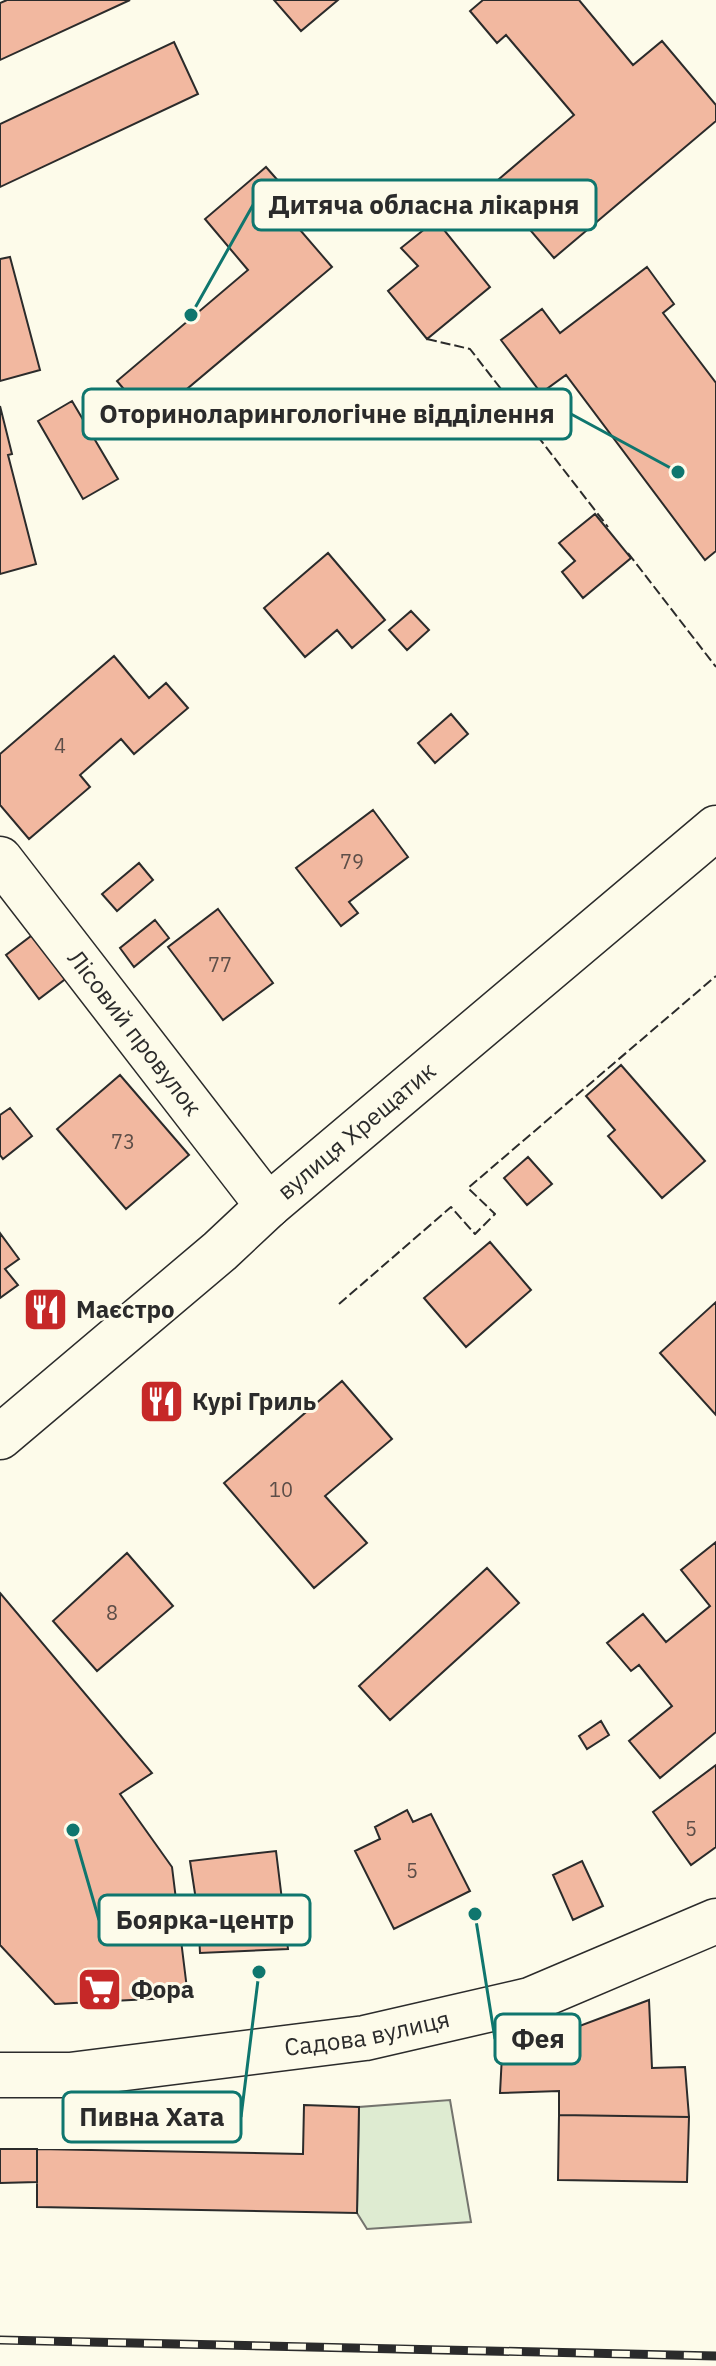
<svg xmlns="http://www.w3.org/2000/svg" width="716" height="2366" font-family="'IBM Plex Sans',sans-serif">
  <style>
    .green { fill: #deebd1; stroke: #74746e; stroke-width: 2 }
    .building { fill: #f2b8a0; stroke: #2b2b2b; stroke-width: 2 }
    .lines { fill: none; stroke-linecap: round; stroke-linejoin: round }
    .minor-casing { stroke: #2b2b2b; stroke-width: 47 }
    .minor { stroke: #fdfbea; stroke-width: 44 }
    .rail-casing { stroke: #2b2b2b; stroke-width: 9 }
    .rail { stroke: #fdfbea; stroke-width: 6; stroke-dasharray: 18; stroke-linecap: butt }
    .fence { stroke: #2b2b2b; stroke-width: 2; stroke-dasharray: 10 4; stroke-linecap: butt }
    .labels { text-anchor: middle; stroke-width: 6; stroke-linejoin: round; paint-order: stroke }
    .number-label { font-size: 20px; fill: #5d4e48 }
    .street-label { font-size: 24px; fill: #2b2b2b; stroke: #fdfbea }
    .poi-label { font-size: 24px; font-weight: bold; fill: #2b2b2b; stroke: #fdfbea; text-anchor: start }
    .leader { fill: none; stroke: #0f766e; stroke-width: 3 }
    .callout-dot { fill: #0f766e; stroke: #fdfbea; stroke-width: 3 }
    .callout { fill: #fdfbea; stroke: #0f766e; stroke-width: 3 }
    .callout-label { font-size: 26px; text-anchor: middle; font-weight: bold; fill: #2b2b2b }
  </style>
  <rect width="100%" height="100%" fill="#fdfbea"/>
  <path class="green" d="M450 2100 471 2222 367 2229 357 2213 359 2107Z"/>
  <path class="building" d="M7 0H130L0 60V3Z
    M274 0H338L301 31Z
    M483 0H579L633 65 662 41 716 105V121L554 258 492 185 574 115 506 35 497 43 470 11Z
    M174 42 198 94 0 187V124Z
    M266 167 288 192 276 202 332 267 150 420 117 381 248 270 205 219Z
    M436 220 490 287 427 339 388 291 418 266 401 248Z
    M10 257 40 370 0 381V259Z
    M647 267 674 304 663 313 716 383V551L705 560 566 375 541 393 501 340 542 309 560 333Z
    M72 401 118 479 83 499 38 421Z
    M0 406 12 454 8 455 36 564 0 574Z
    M595 514 631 558 583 598 562 572 575 561 559 543Z
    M328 553 385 620 352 648 337 630 305 657 264 608Z
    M411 611 429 630 407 650 389 630Z
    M114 656 149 698 166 683 188 708 134 754 121 739 80 775 90 787 29 839 0 805V754Z
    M451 714 468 734 435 763 418 743Z
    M373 810 408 857 349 902 358 913 341 926 296 868Z
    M139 863 153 880 117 911 102 894Z
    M218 909 273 983 223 1020 168 947Z
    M155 920 169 938 134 967 120 948Z
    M35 933 68 977 39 999 6 955Z
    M621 1065 705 1161 662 1198 608 1136 615 1130 586 1096Z
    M120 1075 189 1155 126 1209 57 1129Z
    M10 1108 32 1136 3 1159 0 1155V1115Z
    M528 1157 552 1184 527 1205 504 1178Z
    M0 1233 19 1259 5 1269 18 1285 0 1298Z
    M490 1242 531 1290 466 1347 424 1298Z
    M716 1302V1415L660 1353Z
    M342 1381 392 1439 325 1496 367 1543 314 1588 224 1483Z
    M716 1542V1732L660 1778 629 1741 672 1706 639 1665 631 1671 607 1643 643 1614 666 1642 710 1606 681 1570Z
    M127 1553 173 1606 97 1671 53 1621Z
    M487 1568 519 1603 390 1720 359 1686Z
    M0 1593 152 1773 120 1794 172 1867 188 1997 55 2004 0 1945Z
    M601 1721 609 1735 587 1749 579 1736Z
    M716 1765V1847L691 1865 653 1812Z
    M407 1810 413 1822 431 1814 470 1891 394 1929 355 1851 380 1839 375 1827Z
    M276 1851 288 1949 200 1953 198 1913 190 1861Z
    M582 1861 603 1906 573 1920 553 1875Z
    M649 2000 652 2068 685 2067 689 2117 559 2115V2091L500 2093 502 2055Z
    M304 2105 359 2107 357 2213 37 2207V2149L303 2154Z
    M559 2115 689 2117 687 2182 558 2180Z
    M0 2149H37V2182L0 2183Z"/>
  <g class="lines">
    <defs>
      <g id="minor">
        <path id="s1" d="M0 859 268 1206"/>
        <path id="s2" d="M0 1437 220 1251 268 1206 716 828"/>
        <path id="s3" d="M0 2075H70L365 2038 530 2000 716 1921"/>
      </g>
    </defs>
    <use href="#minor" class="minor-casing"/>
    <use href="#minor" class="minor"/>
    <defs>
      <path id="rail" d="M0 2340 716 2356"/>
    </defs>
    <use href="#rail" class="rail-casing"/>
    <use href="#rail" class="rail"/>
    <path class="fence" d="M427 339 470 349 608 527
      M628 553 716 667
      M339 1304 451 1207 475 1234 495 1214 468 1188 716 976"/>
  </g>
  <defs>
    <symbol id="restaurant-square" viewBox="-11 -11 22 22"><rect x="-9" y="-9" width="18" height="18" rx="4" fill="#c62828" stroke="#fdfbea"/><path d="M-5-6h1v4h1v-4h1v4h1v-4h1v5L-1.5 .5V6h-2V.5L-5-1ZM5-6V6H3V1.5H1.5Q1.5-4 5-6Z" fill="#fff"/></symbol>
    <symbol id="supermarket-square" viewBox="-11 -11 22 22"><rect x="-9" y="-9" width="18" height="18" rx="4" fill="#c62828" stroke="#fdfbea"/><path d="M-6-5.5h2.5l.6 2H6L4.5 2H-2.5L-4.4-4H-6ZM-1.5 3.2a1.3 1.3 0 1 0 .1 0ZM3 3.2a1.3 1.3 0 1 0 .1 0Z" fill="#fff"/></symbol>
  </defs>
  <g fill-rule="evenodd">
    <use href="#restaurant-square" x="20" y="1284" width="51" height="51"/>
    <use href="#restaurant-square" x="136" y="1376" width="51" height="51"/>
    <use href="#supermarket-square" x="74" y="1964" width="51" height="51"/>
  </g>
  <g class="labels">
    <g class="number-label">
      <text x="60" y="753">4</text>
      <text x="352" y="869">79</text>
      <text x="220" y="972">77</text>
      <text x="123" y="1149">73</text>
      <text x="281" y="1497">10</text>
      <text x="112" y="1620">8</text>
      <text x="691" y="1836">5</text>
      <text x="412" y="1878">5</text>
    </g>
    <g class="street-label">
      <text dy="8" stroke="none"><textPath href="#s1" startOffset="220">Лісовий провулок</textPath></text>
      <text dy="8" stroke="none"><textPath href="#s2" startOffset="470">вулиця Хрещатик</textPath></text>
      <text dy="8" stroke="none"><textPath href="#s3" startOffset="370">Садова вулиця</textPath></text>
    </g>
    <g class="poi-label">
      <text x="76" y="1318">Маєстро</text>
      <text x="192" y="1410">Курі Гриль</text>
      <text x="131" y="1998">Фора</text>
    </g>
  </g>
  <path class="leader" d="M191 315L253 205M678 472L571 414M73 1830L99 1920M475 1914L495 2039M259 1972L241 2117"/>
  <g class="callout-dot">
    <circle cx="191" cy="315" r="8"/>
    <circle cx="678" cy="472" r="8"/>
    <circle cx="73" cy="1830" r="8"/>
    <circle cx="475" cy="1914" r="8"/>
    <circle cx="259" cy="1972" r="8"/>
  </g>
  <g class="callout">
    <rect x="253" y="180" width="343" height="50" rx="8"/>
    <rect x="83" y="389" width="488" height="50" rx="8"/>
    <rect x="99" y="1895" width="211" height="50" rx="8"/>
    <rect x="495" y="2014" width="85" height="50" rx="8"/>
    <rect x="63" y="2092" width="178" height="50" rx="8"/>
  </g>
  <g class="callout-label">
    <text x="424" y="214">Дитяча обласна лікарня</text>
    <text x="327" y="423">Оториноларингологічне відділення</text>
    <text x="205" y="1929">Боярка-центр</text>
    <text x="538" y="2048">Фея</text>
    <text x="152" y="2126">Пивна Хата</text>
  </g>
</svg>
